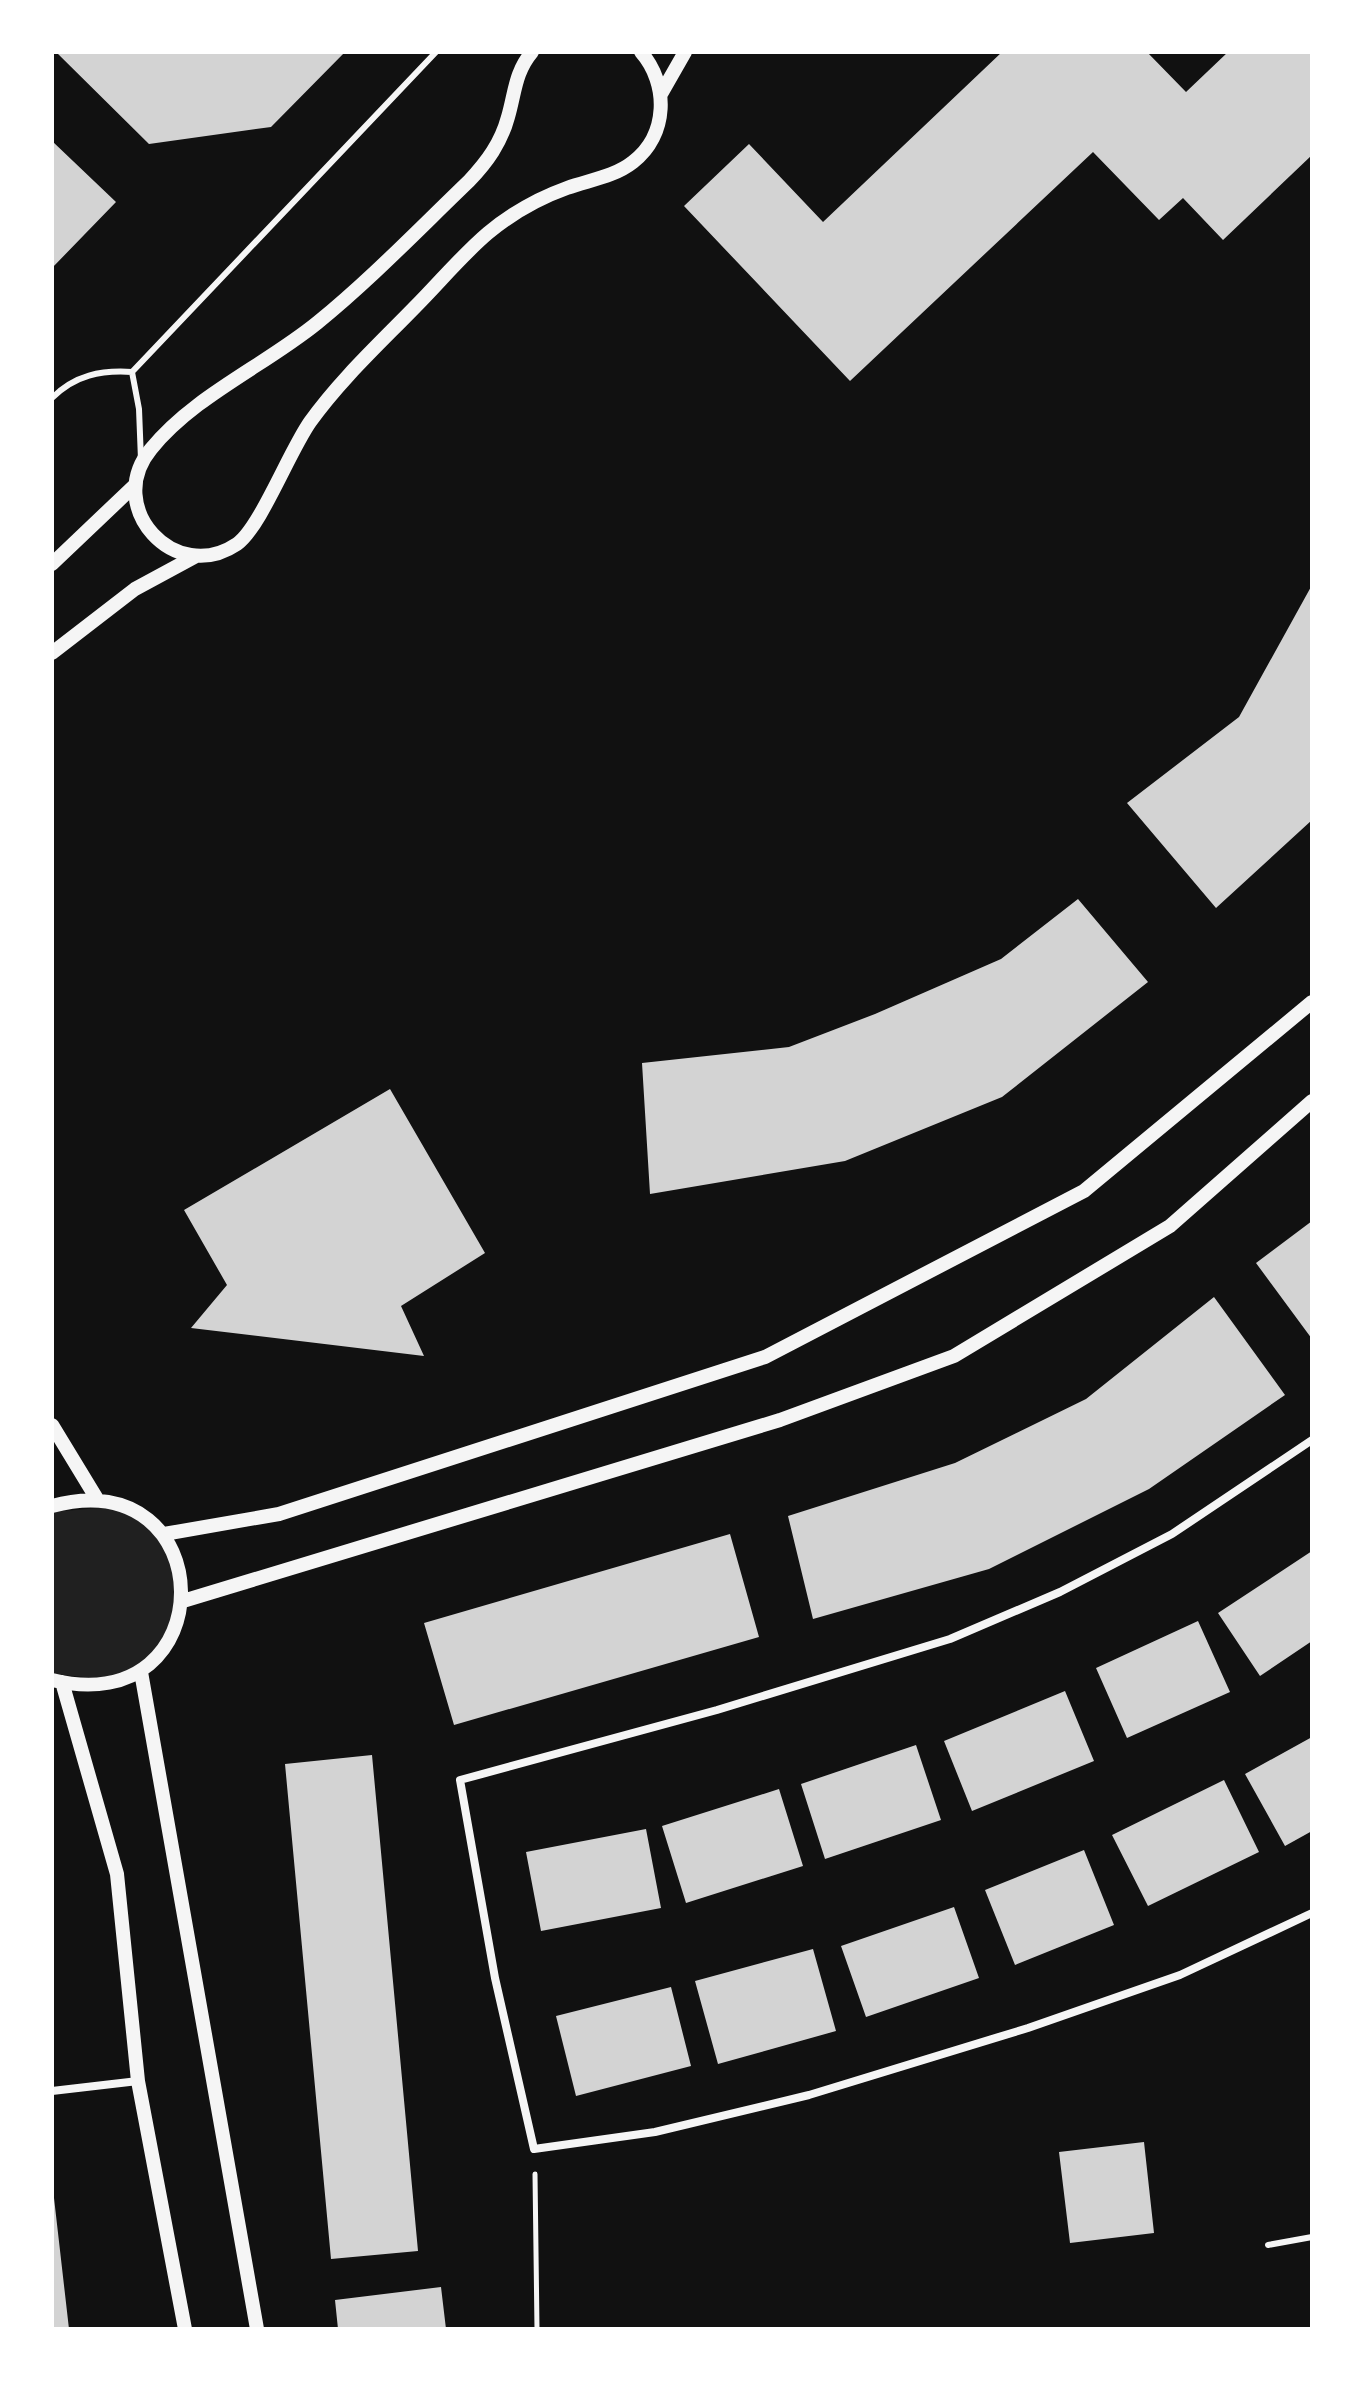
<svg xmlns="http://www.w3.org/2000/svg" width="1364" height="2381" font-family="'PT Sans Narrow',sans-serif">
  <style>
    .green { fill: #202020 }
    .building { fill: #d3d3d3 }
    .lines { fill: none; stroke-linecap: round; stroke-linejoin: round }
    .path { stroke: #f5f5f5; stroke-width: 5 }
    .service { stroke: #f5f5f5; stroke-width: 6 }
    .minor { stroke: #f5f5f5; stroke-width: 8 }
    .tertiary { stroke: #f5f5f5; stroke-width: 14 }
  </style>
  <rect width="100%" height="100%" fill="#111"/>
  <path class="green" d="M111 1507C128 1515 144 1522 157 1536 197 1579 170 1663 114 1676 95 1680 71 1675 52 1674V1512Z"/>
  <path class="building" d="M56 52H345L271 127 149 144Z
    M1002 52H1147L1186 92 1228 52H1311L1312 155 1223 240 1183 198 1159 220 1093 152 850 381 684 206 749 144 823 222Z
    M52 141 116 202 52 268Z
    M1312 585V820L1216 908 1127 803 1239 717Z
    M1078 899 1148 982 1002 1097 845 1161 650 1194 642 1063 789 1047 875 1014 1001 959Z
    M390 1089 485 1253 401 1306 424 1356 191 1328 227 1285 184 1210Z
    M1312 1221V1339L1256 1263Z
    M1214 1297 1285 1395 1149 1489 989 1569 813 1619 788 1516 955 1463 1086 1399Z
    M730 1534 759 1637 454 1725 424 1623Z
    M1312 1551V1641L1260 1676 1218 1613Z
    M1198 1621 1230 1692 1127 1738 1096 1668Z
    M1065 1691 1094 1761 972 1811 944 1741Z
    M1312 1737V1831L1285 1846 1245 1774Z
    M916 1745 941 1820 825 1859 801 1784Z
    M372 1755 418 2251 331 2259 285 1764Z
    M1224 1780 1259 1852 1148 1906 1112 1835Z
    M779 1789 803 1866 686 1903 662 1826Z
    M646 1829 661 1908 541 1931 526 1852Z
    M1084 1850 1114 1925 1015 1965 985 1890Z
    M954 1907 979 1978 866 2017 841 1946Z
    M813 1949 836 2031 718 2064 695 1981Z
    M671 1987 691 2066 576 2096 556 2016Z
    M1144 2142 1154 2233 1070 2243 1059 2152Z
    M52 2198H54L69 2329H52Z
    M441 2287 446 2329H338L335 2300Z"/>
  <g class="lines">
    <path class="path" d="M535 2174 537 2329"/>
    <path class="service" d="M132 372 139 409 141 460
      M52 398C75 375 101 370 132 372L436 52
      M1268 2245 1312 2237"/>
    <path class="minor" d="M1312 1440 1172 1534 1060 1592 950 1639 717 1710 460 1780 495 1978 534 2149 655 2132 809 2095 1028 2028 1180 1975 1312 1913
      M52 2091 138 2081"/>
    <path class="tertiary" d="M532 52C515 72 515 93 508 117 501 143 487 162 469 181 419 229 370 280 317 323 264 366 194 396 151 449 103 507 175 586 237 544 260 528 289 452 310 422 340 380 379 344 415 307 439 283 462 255 488 233 511 214 539 198 567 188 589 180 614 177 633 162 668 135 669 84 641 52
      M661 94 685 52
      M52 564 135 485
      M52 653 135 589 196 556
      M52 1425 97 1499
      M52 1506C222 1460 226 1722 52 1680
      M164 1534 279 1514 765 1357 1084 1191 1312 1002
      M183 1601 780 1420 954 1356 1170 1226 1312 1101
      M141 1672 257 2329
      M62 1682 117 1874 138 2081 185 2329"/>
  </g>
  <rect width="1364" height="2381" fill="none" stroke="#ffffff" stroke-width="108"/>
</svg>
